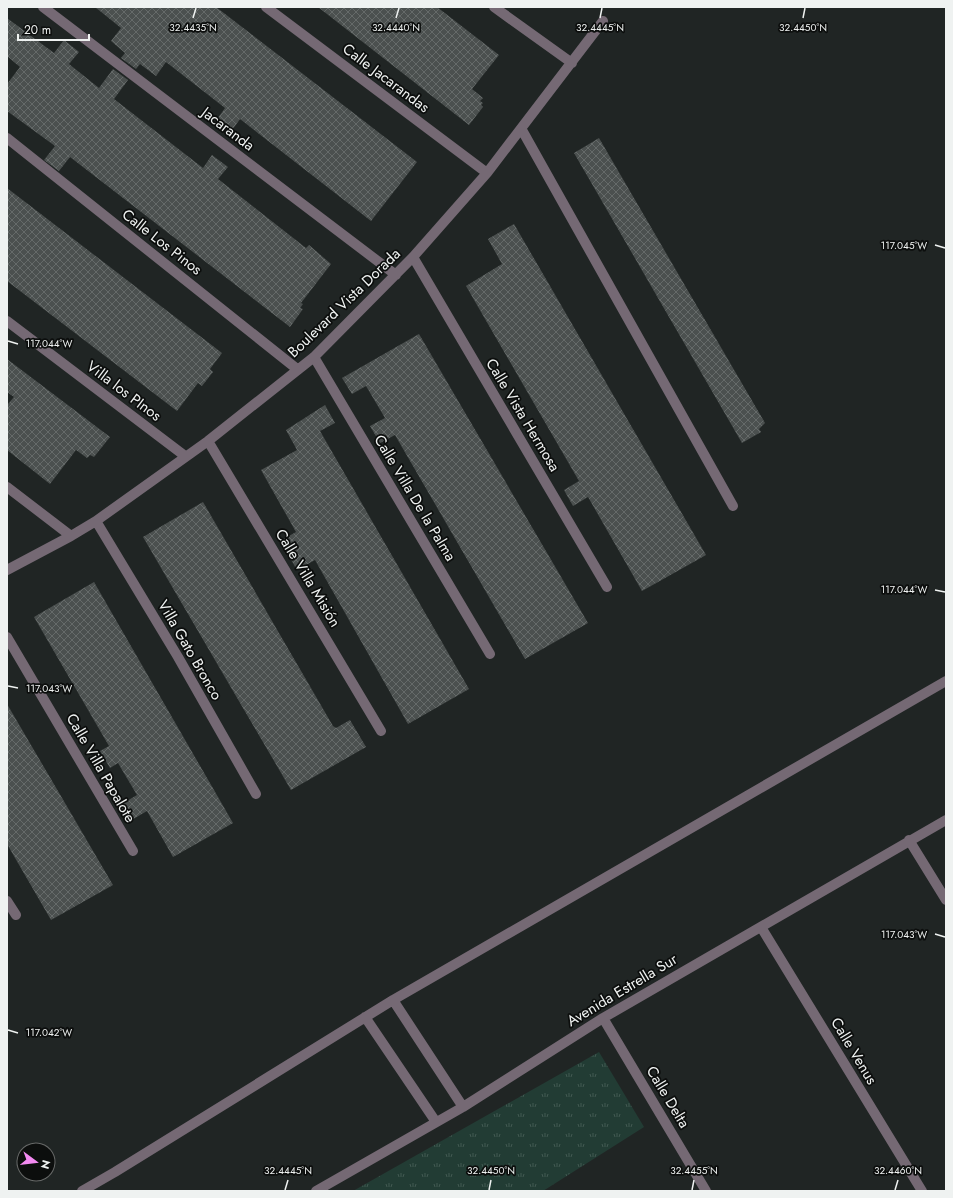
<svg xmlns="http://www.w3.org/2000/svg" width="953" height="1198" font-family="Jost,sans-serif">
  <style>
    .grass { fill: url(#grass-tufts) }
    .building { fill: url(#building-cross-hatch) }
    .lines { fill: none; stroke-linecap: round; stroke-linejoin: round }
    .minor { stroke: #756974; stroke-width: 10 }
    .ticks { fill: none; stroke: #eff2f1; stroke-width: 1.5 }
    .labels { text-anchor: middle; stroke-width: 3.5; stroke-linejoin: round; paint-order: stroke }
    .street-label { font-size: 15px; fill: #eff2f1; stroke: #0c0e0d }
    .ticks-label { font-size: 10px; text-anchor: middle; fill: #eff2f1; stroke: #0c0e0d; stroke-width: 3.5; stroke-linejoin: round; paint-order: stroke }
  </style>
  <defs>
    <pattern id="grass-tufts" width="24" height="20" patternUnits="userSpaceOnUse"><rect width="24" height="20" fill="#223c34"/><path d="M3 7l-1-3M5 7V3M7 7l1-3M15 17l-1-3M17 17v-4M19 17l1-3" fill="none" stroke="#425952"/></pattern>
    <pattern id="building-cross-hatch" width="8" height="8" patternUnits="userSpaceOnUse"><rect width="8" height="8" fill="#4b504f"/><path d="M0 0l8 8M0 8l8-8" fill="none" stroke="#656a69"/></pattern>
  </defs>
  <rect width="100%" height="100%" fill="#202524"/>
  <path class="grass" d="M599 1052 644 1127 543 1191H353Z"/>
  <path class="building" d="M95 7H216L417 162 371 221 240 119 230 133 215 122 225 108 166 62 156 76 140 64 136 69 121 58 125 53 111 41 121 28Z
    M318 7H437L499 55 472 89 483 98 480 101 483 103 481 105 483 107 469 125Z
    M7 18 54 53 64 40 79 52 69 64 99 88 113 69 128 80 114 99 203 168 212 155 228 167 218 179 306 248 309 245 331 264 301 303 303 304 300 308 303 309 290 327 70 157 59 171 44 160 55 146 7 111V84L20 67 7 56Z
    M599 138 765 423 759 429 761 432 742 443 574 153Z
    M7 188 222 353 210 369 213 372 202 386 198 383 177 411 7 281Z
    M514 224 706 555 642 591 588 497 573 506 564 490 579 481 466 286 502 264 488 239Z
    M419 334 588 623 525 659 395 435 380 443 370 426 385 418 366 386 352 394 342 378Z
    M7 359 110 437 94 457 90 455 87 458 76 450 50 484 7 450V405L14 397 7 392Z
    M325 405 335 423 320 431 469 689 408 724 315 560 297 570 280 541 296 532 261 470 297 450 286 430Z
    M203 502 333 726 336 728 350 720 366 747 291 790 143 537Z
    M94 582 233 823 173 857 147 811 130 821 120 805 137 795 118 763 110 768 100 751 109 746 34 617Z
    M7 704 113 885 51 920 7 844Z"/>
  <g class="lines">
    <path class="minor" d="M43 7 396 275
      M266 7 487 173
      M494 7 572 63
      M522 130 733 506
      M7 138 297 369
      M413 257 607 587
      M7 321 185 456
      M314 357 490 654
      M208 441 381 731
      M7 487 71 536
      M96 521 178 657 256 794
      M7 570 71 536 96 521 208 441 314 357 413 257 487 173 603 21
      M7 637 133 851
      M909 840 946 900
      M7 901 16 915
      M761 927 922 1191
      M393 1000 463 1107
      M365 1017 436 1122
      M603 1018 706 1191
      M82 1191 115 1172 393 1000 946 681
      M316 1191 463 1107 603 1018 946 820"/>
  </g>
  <path class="ticks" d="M193 18 196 8M396 18 399 8M600 18 602 8M803 18 805 8M935 245 945 248M8 341 18 344M935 590 945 592M8 686 18 688M935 934 945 937M8 1030 18 1033M285 1190 288 1180M489 1190 491 1180M692 1190 694 1180M895 1190 898 1180"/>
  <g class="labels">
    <g class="street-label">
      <text transform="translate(386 78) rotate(37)" y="5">Calle Jacarandas</text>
      <text transform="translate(228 129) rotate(37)" y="5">Jacaranda</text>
      <text transform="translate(162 242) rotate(38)" y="5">Calle Los Pinos</text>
      <text transform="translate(344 303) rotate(-44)" y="5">Boulevard Vista Dorada</text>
      <text transform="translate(124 391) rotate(37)" y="5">Villa los PInos</text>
      <text transform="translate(523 415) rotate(59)" y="5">Calle Vista Hermosa</text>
      <text transform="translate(415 498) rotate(59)" y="5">Calle Villa De la Palma</text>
      <text transform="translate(308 578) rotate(59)" y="5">Calle Villa Misión</text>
      <text transform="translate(190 650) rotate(60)" y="5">Villa Gato Bronco</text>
      <text transform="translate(101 768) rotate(60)" y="5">Calle Villa Papalote</text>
      <text transform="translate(622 990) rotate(-31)" y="5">Avenida Estrella Sur</text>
      <text transform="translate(854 1051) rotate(59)" y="5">Calle Venus</text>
      <text transform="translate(668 1097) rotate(59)" y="5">Calle Delta</text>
    </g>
  </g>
  <g class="ticks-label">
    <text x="193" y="31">32.4435°N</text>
    <text x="396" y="31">32.4440°N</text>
    <text x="600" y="31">32.4445°N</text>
    <text x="803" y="31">32.4450°N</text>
    <text x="904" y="249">117.045°W</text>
    <text x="49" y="347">117.044°W</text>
    <text x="904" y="593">117.044°W</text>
    <text x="49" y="692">117.043°W</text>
    <text x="904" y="938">117.043°W</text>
    <text x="49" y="1036">117.042°W</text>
    <text x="288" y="1174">32.4445°N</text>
    <text x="491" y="1174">32.4450°N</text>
    <text x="694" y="1174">32.4455°N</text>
    <text x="898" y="1174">32.4460°N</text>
  </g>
  <rect width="953" height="1198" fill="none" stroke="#eff2f1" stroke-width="16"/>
  <g transform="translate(36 1162) rotate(105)"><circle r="19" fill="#0c0e0d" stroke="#676968"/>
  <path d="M0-3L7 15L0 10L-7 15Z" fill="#f38af1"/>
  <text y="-6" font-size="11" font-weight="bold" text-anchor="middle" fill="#eff2f1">N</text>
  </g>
  <path d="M18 34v6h71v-6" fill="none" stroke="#eff2f1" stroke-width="2"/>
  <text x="24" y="34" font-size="12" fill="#eff2f1" stroke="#0c0e0d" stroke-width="3" paint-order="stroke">20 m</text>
</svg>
